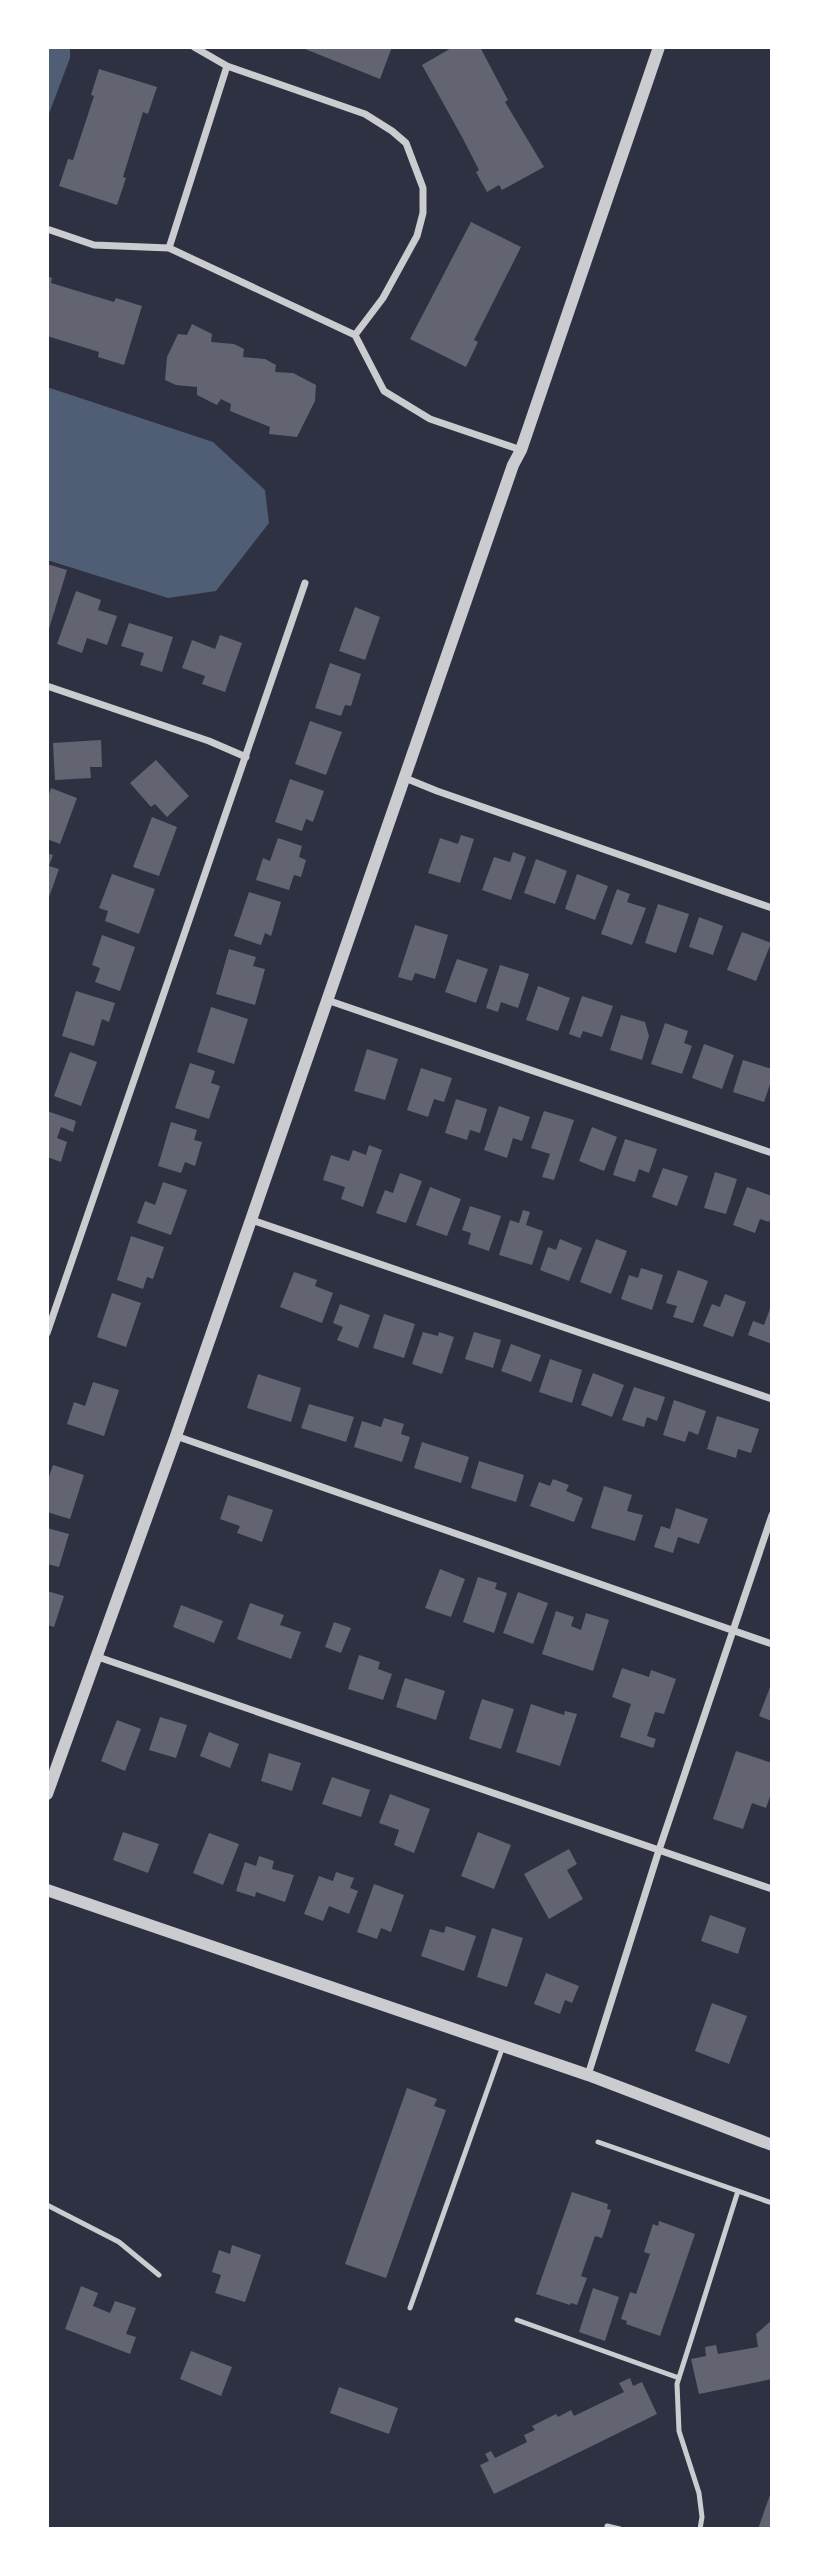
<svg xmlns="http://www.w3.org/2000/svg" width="819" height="2576" font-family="Helvetica,sans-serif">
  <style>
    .water { fill: #4f5d75 }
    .building { fill: #626471 }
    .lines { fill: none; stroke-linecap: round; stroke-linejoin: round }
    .service { stroke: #caccd0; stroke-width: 5 }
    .minor { stroke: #caccd0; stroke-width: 7 }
    .tertiary { stroke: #caccd0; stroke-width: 12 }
  </style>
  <rect width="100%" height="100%" fill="#2d3142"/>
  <path class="water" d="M47 47H70V58L47 119Z
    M47 387 213 442 265 490 269 523 216 591 168 598 47 560Z"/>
  <path class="building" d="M300 47H392L380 79Z
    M453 47H480L508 100 505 102 544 167 502 190 499 185 487 192 476 172 479 170 462 137 422 65Z
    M99 69 157 87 148 114 143 112 123 177 126 178 117 205 59 186 68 159 73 160 94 96 91 95Z
    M471 222 521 247 474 340 478 342 466 367 410 339Z
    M47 276 52 278 51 283 114 302 116 298 142 306 124 365 98 357 99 352 47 336Z
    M192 324 212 334 211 342 234 344 244 349 243 357 265 359 276 365 275 372 293 373 316 385 315 401 297 437 269 434 270 427 230 411 231 404 221 399 217 405 197 395V387L176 385 165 380 167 357 178 334 187 335Z
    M47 564 67 570 48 632H47Z
    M76 591 101 600 98 610 117 616 107 645 87 638 82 653 57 644Z
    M355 607 380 617 365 660 339 651Z
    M129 623 173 637 162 672 140 665 144 653 121 646Z
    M220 635 242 643 225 692 202 684 205 676 182 668 192 640 215 649Z
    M330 663 361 674 351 706 345 705 341 716 315 708Z
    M310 721 342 732 326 775 295 764Z
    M101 740 102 767H90L91 778 55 780 53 743Z
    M156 760 189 796 167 817 155 804 151 807 130 783Z
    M290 779 324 791 313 822 306 819 302 831 275 822Z
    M51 788 77 798 60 844 47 839V800Z
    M152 817 177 827 159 876 133 867Z
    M461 835 474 839 460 883 428 873 440 838 458 844Z
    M278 838 302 846 299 857 306 860 301 877 294 875 289 890 256 880 263 858 270 861Z
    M513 852 526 857 511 900 482 890 494 857 510 862Z
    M47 853 53 855 49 866 59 869 48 900Z
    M536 859 567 871 555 904 524 893Z
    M112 874 155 889 139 934 105 921 108 911 99 908Z
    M577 874 608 886 595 920 565 909Z
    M617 889 630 894 627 902 646 908 632 945 601 934Z
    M249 892 281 902 271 936 265 933 261 945 234 936Z
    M658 904 689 914 676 953 645 943Z
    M699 917 723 926 713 955 689 947Z
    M415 925 448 935 435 979 415 973 412 981 398 977Z
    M742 932 771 943 756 981 727 970Z
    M102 935 135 947 120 991 95 982 100 968 92 965Z
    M229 949 256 957 253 966 265 969 255 1005 216 994Z
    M457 959 488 969 476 1003 445 992Z
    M500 965 529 974 518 1008 501 1002 498 1012 486 1008Z
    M538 986 570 998 558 1031 526 1020Z
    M76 991 115 1003 109 1022 102 1019 94 1046 62 1036Z
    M582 996 613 1006 602 1037 583 1031 580 1038 569 1034Z
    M211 1007 248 1019 234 1064 197 1052Z
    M621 1015 645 1022 649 1036 642 1060 610 1050Z
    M665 1023 688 1031 684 1043 692 1046 682 1074 651 1064Z
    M704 1044 734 1055 722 1089 692 1078Z
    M367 1049 398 1059 385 1100 354 1091Z
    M70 1052 97 1062 81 1106 54 1096Z
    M743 1060 772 1069V1078L764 1102 733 1092Z
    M190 1063 215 1071 211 1083 220 1086 209 1119 175 1108Z
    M421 1068 452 1078 444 1102 434 1099 428 1117 407 1110Z
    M456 1099 487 1109 480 1133 470 1130 467 1140 445 1133Z
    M499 1106 530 1117 522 1141 513 1138 507 1158 484 1150Z
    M47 1111 76 1121 73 1132 61 1127 57 1138 67 1142 61 1162 47 1157Z
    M544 1111 574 1120 554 1180 542 1177 550 1154 531 1148Z
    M171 1122 197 1130 194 1140 202 1142 195 1166 185 1162 181 1173 158 1166Z
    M592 1127 617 1137 604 1171 579 1161Z
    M625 1139 657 1149 649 1173 639 1169 635 1182 613 1175Z
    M369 1145 382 1150 363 1207 341 1199 345 1187 323 1180 331 1155 349 1161 353 1150 366 1155Z
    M663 1168 688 1176 677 1206 652 1197Z
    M715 1172 737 1179 726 1214 704 1208Z
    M400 1173 422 1181 406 1223 376 1213 385 1190 393 1193Z
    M163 1182 187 1190 171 1235 137 1223 145 1201 155 1205Z
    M430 1187 461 1199 447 1236 416 1225Z
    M747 1187 772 1196V1214L769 1222 760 1219 755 1233 733 1225Z
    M470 1206 501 1216 489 1251 468 1244 471 1233 462 1230Z
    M523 1210 530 1212 526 1225 543 1231 532 1265 499 1255 510 1220 519 1223Z
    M131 1236 164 1247 153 1279 147 1277 143 1289 117 1280Z
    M560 1239 582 1248 569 1281 540 1270 548 1247 556 1250Z
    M596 1239 627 1251 611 1294 580 1282Z
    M641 1268 663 1275 652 1310 621 1299 629 1275 638 1278Z
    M678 1270 708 1281 693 1323 673 1317 677 1306 666 1303Z
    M294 1272 317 1280 315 1286 333 1293 322 1323 280 1307Z
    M112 1293 141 1303 126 1347 97 1337Z
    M725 1294 746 1302 733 1337 703 1326 712 1304 720 1307Z
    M340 1304 370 1315 358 1348 337 1340 343 1327 333 1323Z
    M771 1306H772V1344L748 1335 753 1321 764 1325Z
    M384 1314 415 1324 404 1358 373 1348Z
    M423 1332 438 1336 439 1332 454 1337 442 1374 412 1364Z
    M474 1332 501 1340 493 1368 465 1359Z
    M511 1344 541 1355 531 1382 501 1371Z
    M550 1359 582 1370 572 1403 539 1392Z
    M593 1373 624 1385 612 1417 581 1405Z
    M258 1374 301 1388 291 1422 247 1408Z
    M93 1382 119 1390 104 1436 67 1424 74 1402 85 1406Z
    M634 1387 665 1397 657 1421 647 1417 644 1427 622 1420Z
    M674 1400 706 1411 698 1435 689 1431 685 1442 663 1435Z
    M309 1404 354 1417 346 1442 301 1428Z
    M717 1416 759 1429 751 1453 738 1449 736 1458 707 1449Z
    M384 1418 404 1424 401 1434 410 1437 402 1462 354 1447 362 1421 381 1427Z
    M422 1442 469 1457 461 1483 414 1468Z
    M479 1461 524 1475 516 1502 471 1488Z
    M53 1465 84 1475 70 1519 47 1512V1482Z
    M553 1479 569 1485 566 1491 583 1498 574 1522 530 1506 539 1482 550 1486Z
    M604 1486 632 1495 627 1511 643 1515 635 1541 591 1528Z
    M228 1495 273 1510 262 1542 237 1533 240 1526 220 1519Z
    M676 1508 708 1519 699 1544 678 1537 673 1553 654 1547 661 1526 670 1529Z
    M47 1528 69 1534 59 1567 47 1564Z
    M440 1569 465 1579 451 1617 425 1608Z
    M478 1577 497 1583 495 1589 507 1593 494 1633 463 1622Z
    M47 1591 64 1596 54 1627 47 1625Z
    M518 1592 548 1603 533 1644 503 1633Z
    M250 1603 284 1615 280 1625 301 1632 291 1659 237 1639Z
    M181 1605 223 1621 214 1643 173 1627Z
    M556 1611 574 1617 571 1626 581 1630 586 1613 609 1620 593 1671 542 1654Z
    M334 1622 351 1628 341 1653 325 1647Z
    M359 1655 380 1662 378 1669 392 1674 383 1700 348 1689Z
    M622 1668 649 1677 651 1670 676 1679 664 1714 655 1712 647 1736 656 1739 653 1748 620 1737 631 1704 612 1697Z
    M405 1678 445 1691 436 1720 396 1707Z
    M772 1682V1721L759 1716Z
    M482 1699 514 1709 501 1749 469 1739Z
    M531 1704 564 1715 565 1711 577 1714 560 1766 516 1752Z
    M160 1717 187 1725 176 1758 149 1750Z
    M117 1720 141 1729 125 1771 101 1761Z
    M209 1732 239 1744 230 1768 200 1756Z
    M736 1751 772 1763V1791L766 1808 752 1803 743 1829 713 1819Z
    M269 1753 301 1763 292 1791 261 1781Z
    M332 1777 370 1790 361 1817 322 1804Z
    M390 1794 430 1809 414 1853 394 1845 399 1830 379 1823Z
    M123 1832 159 1844 148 1873 113 1860Z
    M478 1832 511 1845 494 1889 461 1876Z
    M209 1833 239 1844 223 1885 193 1873Z
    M569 1849 577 1864 567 1870 583 1899 549 1919 524 1874Z
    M259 1856 274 1861 272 1869 294 1875 285 1902 256 1892 255 1897 236 1891 245 1862 256 1866Z
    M336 1872 354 1878 350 1888 358 1891 349 1914 329 1906 323 1921 304 1914 319 1876 333 1881Z
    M374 1884 404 1895 391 1932 381 1928 377 1939 357 1932Z
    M710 1915 746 1928 738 1954 701 1941Z
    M446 1926 476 1936 464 1971 421 1956 430 1929 444 1933Z
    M492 1928 523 1938 507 1987 477 1977Z
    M546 1973 579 1986 572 2003 565 2000 560 2014 534 2004Z
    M712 2003 747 2016 729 2064 695 2051Z
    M407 2088 437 2099 434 2106 446 2110 386 2278 345 2264Z
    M572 2192 608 2204 607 2209 611 2210 602 2238 595 2236 581 2276 587 2278 577 2305 571 2303 570 2305 536 2294Z
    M659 2221 695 2234 660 2336 626 2324 627 2321 621 2319 630 2292 636 2294 650 2254 644 2252 653 2224 658 2226Z
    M232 2245 261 2255 245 2302 215 2293 221 2275 212 2272 219 2250 230 2254Z
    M81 2286 98 2293 93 2306 110 2313 115 2301 136 2308 126 2334 136 2337 130 2354 65 2329Z
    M593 2288 619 2297 605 2341 579 2332Z
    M772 2320V2379L699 2394 691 2359 706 2356 705 2347 716 2345 718 2354 758 2347 756 2334Z
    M191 2351 232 2367 221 2396 180 2379Z
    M630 2378 633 2386 642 2382 657 2414 494 2494 480 2465 489 2461 485 2454 491 2451 495 2458 527 2442 524 2435 535 2430 532 2426 556 2414 558 2417 571 2410 574 2416 624 2392 619 2383Z
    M339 2387 398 2408 389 2434 330 2413Z
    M771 2492 772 2529H758Z"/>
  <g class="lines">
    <path class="service" d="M598 2142 772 2203
      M47 2205 119 2242 159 2275
      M410 2308 503 2046
      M517 2320 679 2378
      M607 2526 620 2529
      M700 2529 702 2517 699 2493 679 2431 677 2384 738 2191"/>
    <path class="minor" d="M194 47 227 66 365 114 392 131 406 143 423 188V213L417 236 383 298 355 335
      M47 229 94 245 169 248 355 335 384 391 430 419 521 450
      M169 248 227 66
      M47 686 209 741 246 757
      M405 778 437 791 772 908
      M327 1000 772 1153
      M252 1220 772 1399
      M47 1333 305 583
      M176 1436 772 1644
      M98 1657 772 1889
      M588 2075 659 1850 772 1515"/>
    <path class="tertiary" d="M47 1794 176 1436 513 465 521 450 659 47
      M47 1890 588 2075 772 2145"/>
  </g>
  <rect width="819" height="2576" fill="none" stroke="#ffffff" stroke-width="98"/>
</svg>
